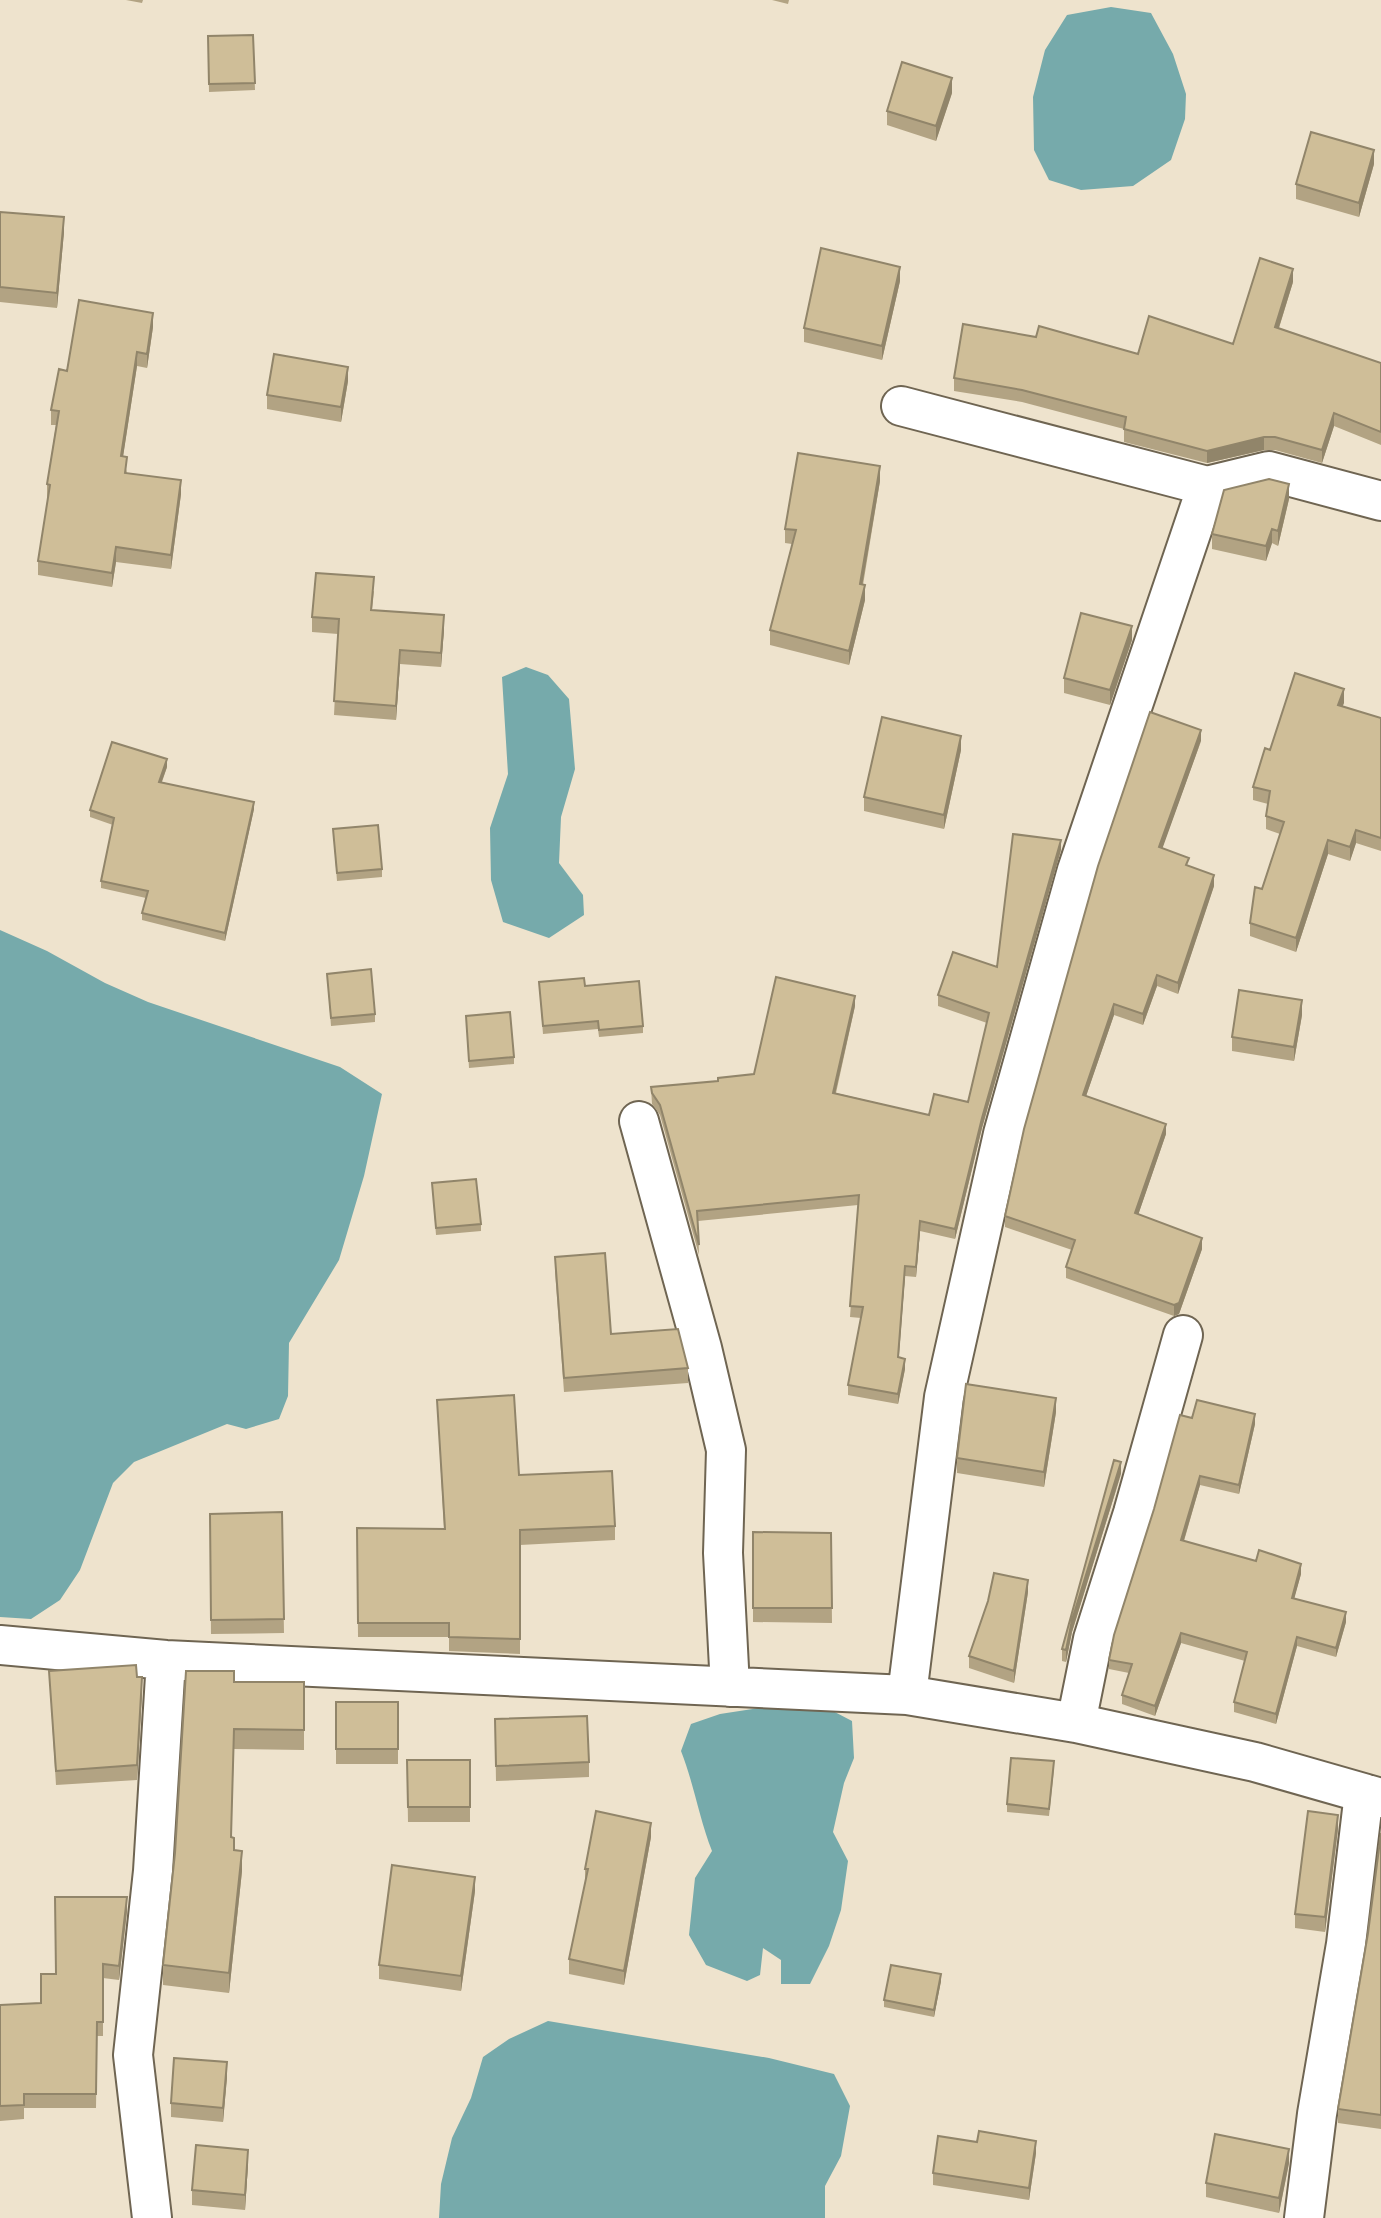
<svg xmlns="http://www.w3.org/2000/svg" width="1381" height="2218" font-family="'PT Serif',serif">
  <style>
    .water { fill: #76aaab }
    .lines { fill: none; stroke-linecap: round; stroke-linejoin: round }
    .street-casing { stroke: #6f6552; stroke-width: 42 }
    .street { stroke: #fff; stroke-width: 38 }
    .wall { fill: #b2a383 }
    .shaded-wall { fill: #91856a }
    .building { fill: #cfbe98; stroke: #91856a; stroke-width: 2 }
  </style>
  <rect width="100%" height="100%" fill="#eee3cd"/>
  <path class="water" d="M1111 7 1151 13 1173 54 1186 94 1185 119 1171 160 1133 186 1081 190 1049 180 1034 150 1033 97 1045 50 1067 15Z
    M526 667 548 675 569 699 575 769 561 817 559 863 583 895 584 915 549 938 503 922 491 880 490 828 508 774 502 677Z
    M0 930 47 951 105 983 148 1002 340 1067 382 1094 364 1176 339 1260 289 1343 288 1396 279 1419 246 1429 227 1424 134 1462 113 1483 80 1570 60 1600 31 1619 0 1617Z
    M773 1706 829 1709 852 1721 854 1758 844 1783 833 1832 848 1861 841 1910 829 1946 810 1984H781V1960L763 1948 760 1975 747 1981 706 1965 689 1935 695 1878 712 1851C699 1818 694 1784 681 1751L691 1724 720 1714Z
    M548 2021 769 2058 834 2074 850 2106 841 2156 825 2186V2218H439L441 2184 452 2138 471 2098 483 2057 509 2039Z"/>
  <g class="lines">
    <defs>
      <path id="street" d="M901 406 1207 486 1269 471 1381 501
        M639 1121 702 1348 726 1450 723 1553 730 1687
        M0 1645 166 1660 907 1695 1076 1723 1255 1762 1381 1798
        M907 1695 944 1397 1003 1134 1077 870 1207 486
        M1076 1723 1093 1639 1133 1513 1183 1335
        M152 2218 133 2055 153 1871 166 1660
        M1304 2218 1317 2114 1346 1944 1364 1793"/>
    </defs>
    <use href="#street" class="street-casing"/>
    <use href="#street" class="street"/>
  </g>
  <path class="wall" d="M126 0H143L142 3Z
    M772 0H789L788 4Z
    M253 35 255 90 209 92 208 36Z
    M952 93 936 141 887 125V111Z
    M1374 164 1359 217 1296 199V184Z
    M0 212 64 232 57 308 0 302Z
    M900 281 882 360 804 342V328Z
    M1293 282 1279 328 1381 363V445L1334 426 1322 463 1275 450H1264L1207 463 1124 442V429L1022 402 954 391V378L1138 354 1233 344Z
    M153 327 147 368 137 366 123 456 127 473 181 494 171 569 116 562 112 587 38 575V561L48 499H47V484L56 425H51V410L67 371Z
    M348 381 341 422 267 409V395Z
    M880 481 863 585 865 600 849 665 770 645V630L792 544 785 543V529Z
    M1289 499 1278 546 1272 543 1266 561 1212 549V534Z
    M374 591 372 610 444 630 441 667 400 664 396 720 334 715 338 634 312 632V617Z
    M1132 640 1110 705 1064 693V678Z
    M1344 703 1342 706 1381 718V851L1356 843 1350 861 1328 854 1296 952 1250 936V923L1280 834 1266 829V816L1268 804 1253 800V787L1270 750Z
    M1201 741 1162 848 1189 866 1214 886 1178 994 1157 986 1143 1025 1114 1015 1086 1096 1166 1134 1138 1215 1202 1249 1179 1314 1174 1316 1066 1278V1267L1072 1250 1005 1227V1216Z
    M961 750 944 829 864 811V797Z
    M167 767 162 782 254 809 225 941 142 920V913L146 898 101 888V881L113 825 90 817V810Z
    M333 829 382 869V877L337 881Z
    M1061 850 982 1128 955 1239 920 1231 916 1277 905 1276 898 1358 905 1369 898 1404 848 1395V1385L861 1318 850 1317 858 1205 698 1221 699 1255 660 1115 652 1104 651 1087 718 1081 754 1074 855 1006 836 1093 929 1115 968 1102 987 1023 938 1006V995L997 967Z
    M327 974 375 1014V1022L331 1026Z
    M539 982 585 986 643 1026V1033L599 1037 598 1029 543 1034Z
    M1302 1015 1294 1061 1232 1051V1037Z
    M466 1016 514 1057V1064L469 1068Z
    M432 1183 481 1224V1231L436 1235Z
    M555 1257 611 1334 688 1368V1383L564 1392 555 1271Z
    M437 1400 519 1475 615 1526V1540L520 1545V1654L449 1651V1637H358L357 1528 444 1529Z
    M1056 1412 1044 1487 957 1473V1458Z
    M1192 1418 1255 1424 1239 1494 1200 1485 1184 1541 1301 1574 1294 1598 1346 1622 1336 1657 1297 1646 1276 1724 1234 1712V1702L1245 1661 1181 1643 1155 1716 1122 1704V1695L1129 1673 1109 1669V1660Z
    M1121 1474 1072 1632 1066 1662 1062 1661V1649Z
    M282 1512 284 1633 211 1634 210 1514Z
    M753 1532 831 1533 832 1623 753 1622Z
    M1028 1592 1014 1683 969 1668V1656Z
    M49 1671 137 1677 142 1691 137 1780 56 1785Z
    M234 1682H304V1750L234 1749 231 1837 234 1850 242 1871 229 1993 163 1985V1965Z
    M336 1702H398V1764H336Z
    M495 1719 589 1762V1777L496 1781Z
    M407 1760H470V1822H408Z
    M1054 1769 1049 1816 1007 1812V1804Z
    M1338 1829 1325 1932 1295 1928V1914Z
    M1381 1833V2129L1338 2123V2109L1368 1933Z
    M651 1837 624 1985 569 1974V1959L585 1883V1869Z
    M475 1891 461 1991 379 1979V1965Z
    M127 1911 119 1980 103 1978V2036H97L96 2108H24V2119L0 2121V2005L41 2003 56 1974Z
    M941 1981 934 2017 884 2007V2000Z
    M227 2077 223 2122 171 2117V2103Z
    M1036 2153 1029 2200 933 2185V2173Z
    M1289 2163 1279 2213 1206 2197V2183Z
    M248 2164 245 2210 192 2205V2190Z"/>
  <path class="shaded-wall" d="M952 78V93L936 141V126Z
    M1374 150V164L1359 217V203Z
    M64 217V232L57 308V293Z
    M900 267V281L882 360V346Z
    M1293 269V282L1275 340V327Z
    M153 313V327L147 368V354Z
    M137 352V366L121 470V456Z
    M348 367V381L341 422V407Z
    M1334 413V426L1322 463V450Z
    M1264 437V450L1207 463V451Z
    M880 466V481L860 598V584Z
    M181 480V494L171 569V555Z
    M1289 484V499L1278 546V531Z
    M1272 529V543L1266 561V546Z
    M116 547V562L112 587V573Z
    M865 585V600L849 665V651Z
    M444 615V630L441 667V653Z
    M1132 626V640L1110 705V690Z
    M400 650V664L396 720V706Z
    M1344 689V703L1338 718V705Z
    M1201 730V741L1159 858V847Z
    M961 736V750L944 829V815Z
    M167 759V767L159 789V782Z
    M254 802V809L225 941V933Z
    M1356 830V843L1350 861V847Z
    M1061 840V850L982 1128 955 1239V1229L982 1118Z
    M1328 840V854L1296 952V938Z
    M1214 875V886L1178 994V983Z
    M1157 975V986L1143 1025V1014Z
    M855 996V1006L833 1103V1093Z
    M1302 1000V1015L1294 1061V1047Z
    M1114 1004V1015L1083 1105V1095Z
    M1166 1124V1134L1135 1224V1213Z
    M920 1221V1231L916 1277V1267Z
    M1202 1238V1249L1179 1314 1174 1316V1305Z
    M905 1266V1276L898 1368V1357Z
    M905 1359V1369L898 1404V1394Z
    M1056 1398V1412L1044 1487V1472Z
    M1255 1414V1424L1239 1494V1485Z
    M1121 1462V1474L1072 1632 1066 1662V1650L1072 1620Z
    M1200 1476V1485L1181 1550V1540Z
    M1301 1564V1574L1292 1607V1598Z
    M1028 1580V1592L1014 1683V1671Z
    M1346 1612V1622L1336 1657V1648Z
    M1181 1633V1643L1155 1716V1706Z
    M1297 1637V1646L1276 1724V1714Z
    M142 1677V1691L137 1780V1765Z
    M1338 1815V1829L1325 1932V1917Z
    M651 1823V1837L624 1985V1971Z
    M242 1851V1871L229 1993V1973Z
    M475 1877V1891L461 1991V1976Z
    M127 1897V1911L119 1980V1966Z
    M941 1974V1981L934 2017V2010Z
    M227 2062V2077L223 2122V2108Z
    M1036 2141V2153L1029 2200V2188Z
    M1289 2149V2163L1279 2213V2198Z
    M248 2150V2164L245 2210V2195Z"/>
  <path class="building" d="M253 35 255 83 209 84 208 36Z
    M902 62 952 78 936 126 887 111Z
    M1311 132 1374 150 1359 203 1296 184Z
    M0 212 64 217 57 293 0 287Z
    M821 248 900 267 882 346 804 328Z
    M1260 258 1293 269 1275 327 1381 363V432L1334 413 1322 450 1275 437H1264L1207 451 1124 429 1126 417 1022 390 954 378 963 324 1036 337 1039 326 1138 354 1149 316 1233 344Z
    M79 300 153 313 147 354 137 352 121 456 127 457 125 473 181 480 171 555 116 547 112 573 38 561 50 485 47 484 59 411 51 410 59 369 67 371Z
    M274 354 348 367 341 407 267 395Z
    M798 453 880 466 860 584 865 585 849 651 770 630 796 530 785 529Z
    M1269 479 1289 484 1278 531 1272 529 1266 546 1212 534 1224 490Z
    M316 573 374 577 371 610 444 615 441 653 400 650 396 706 334 701 339 619 312 617Z
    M1081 613 1132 626 1110 690 1064 678Z
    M1295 673 1344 689 1338 705 1381 718V838L1356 830 1350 847 1328 840 1296 938 1250 923 1255 887 1262 889 1284 822 1266 816 1270 791 1253 787 1265 748 1270 750Z
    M1150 712 1201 730 1159 847 1189 858 1186 865 1214 875 1178 983 1157 975 1143 1014 1114 1004 1083 1095 1166 1124 1135 1213 1202 1238 1179 1303 1174 1305 1066 1267 1075 1240 1005 1216 1024 1129 1098 866Z
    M882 717 961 736 944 815 864 797Z
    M112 742 167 759 159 782 254 802 225 933 142 913 148 891 101 881 114 818 90 810Z
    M378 825 382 869 337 873 333 829Z
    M1013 834 1061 840 982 1118 955 1229 920 1221 916 1267 905 1266 898 1357 905 1359 898 1394 848 1385 863 1307 850 1306 859 1195 697 1211 699 1245 660 1105 652 1093 651 1087 718 1081V1078L754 1074 776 977 855 996 833 1093 929 1115 934 1094 968 1102 989 1013 938 995 953 952 997 967Z
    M371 969 375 1014 331 1018 327 974Z
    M584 978 585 986 639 981 643 1026 599 1030 598 1021 543 1026 539 982Z
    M1239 990 1302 1000 1294 1047 1232 1037Z
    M510 1012 514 1057 469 1061 466 1016Z
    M476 1179 481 1224 436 1228 432 1183Z
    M605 1253 611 1334 678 1329 688 1368 564 1378 555 1257Z
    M966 1384 1056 1398 1044 1472 957 1458Z
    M514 1395 519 1475 612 1471 615 1526 520 1530V1639L449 1637V1623H358L357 1528 445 1529 437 1400Z
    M1197 1400 1255 1414 1239 1485 1200 1476 1181 1540 1256 1561 1259 1550 1301 1564 1292 1598 1346 1612 1336 1648 1297 1637 1276 1714 1234 1702 1247 1652 1181 1633 1155 1706 1122 1695 1132 1664 1109 1660 1114 1635 1154 1509 1180 1415 1192 1418Z
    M1114 1460 1121 1462 1072 1620 1066 1650 1062 1649Z
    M282 1512 284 1619 211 1620 210 1514Z
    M753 1532 831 1533 832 1608H753Z
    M994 1573 1028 1580 1014 1671 969 1656 988 1601Z
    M136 1665 137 1677H142L137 1765 56 1771 49 1671Z
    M186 1671H234V1682H304V1730L234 1729 231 1837 234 1838V1850L242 1851 229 1973 163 1965 175 1853Z
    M336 1702H398V1749H336Z
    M587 1716 589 1762 496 1766 495 1719Z
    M1011 1758 1054 1761 1049 1809 1007 1804Z
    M407 1760H470V1807H408Z
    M596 1811 651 1823 624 1971 569 1959 588 1869H585Z
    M1308 1811 1338 1815 1325 1917 1295 1914Z
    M1381 1833V2115L1338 2109 1368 1933Z
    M392 1865 475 1877 461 1976 379 1965Z
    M55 1897H127L119 1966 103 1964V2022H97L96 2094H24V2105L0 2106V2005L41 2003V1974H56Z
    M891 1965 941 1974 934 2010 884 2000Z
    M174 2058 227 2062 223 2108 171 2103Z
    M979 2131 1036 2141 1029 2188 933 2173 938 2136 977 2142Z
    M1215 2134 1289 2149 1279 2198 1206 2183Z
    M196 2145 248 2150 245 2195 192 2190Z"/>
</svg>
